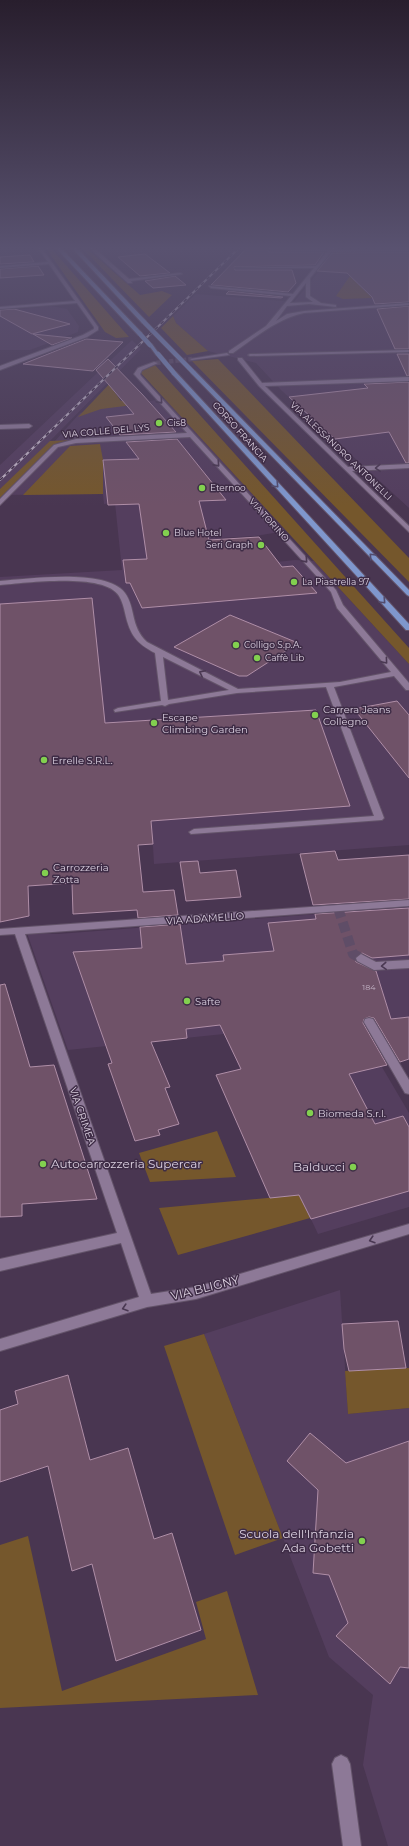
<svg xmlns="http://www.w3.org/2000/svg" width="409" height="1846" font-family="Montserrat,sans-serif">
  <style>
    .built { fill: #543e5e }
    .green { fill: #75572c }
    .building { fill: #6f5268; stroke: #af8ea7 }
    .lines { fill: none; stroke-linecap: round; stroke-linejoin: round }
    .minor-tunnel-far1 { stroke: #5f4d67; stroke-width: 4.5; stroke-dasharray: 4.5 2; stroke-linecap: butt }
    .minor-tunnel { stroke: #5f4d67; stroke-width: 10; stroke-dasharray: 10 5; stroke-linecap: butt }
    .minor-casing { stroke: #635369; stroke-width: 2 }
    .major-casing { stroke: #635369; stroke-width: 2 }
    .minor { fill: #8d7997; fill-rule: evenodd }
    .major { fill: #7f97cd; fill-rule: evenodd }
    .rail-casing { stroke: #beb1c3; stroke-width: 2 }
    .rail { stroke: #3e2c46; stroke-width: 1.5; stroke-dasharray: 4; stroke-linecap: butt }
    .major-bridge-casing { stroke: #635369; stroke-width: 5.5; stroke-linecap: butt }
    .major-bridge { stroke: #7f97cd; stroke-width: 4.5 }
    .oneway { stroke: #4a3852 }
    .oneway2 { stroke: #524c6e }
    .poi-dot { fill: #82d04f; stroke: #3e2c46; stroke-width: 1.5 }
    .labels { text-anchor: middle; stroke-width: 3; stroke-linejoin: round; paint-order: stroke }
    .number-label { font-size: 8px; fill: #c1b1c3 }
    .far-poi-label { font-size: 9px; fill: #dcd1e1; stroke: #3e2c46; text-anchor: start }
    .far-street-label { font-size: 9px; fill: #dcd1e1; stroke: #3e2c46 }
    .poi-label { font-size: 10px; fill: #dcd1e1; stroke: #3e2c46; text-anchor: start }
    .street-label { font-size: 10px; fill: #dcd1e1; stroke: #3e2c46 }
    .near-poi-label { font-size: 12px; fill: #dcd1e1; stroke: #3e2c46; text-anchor: end }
    .near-street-label { font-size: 12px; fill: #dcd1e1; stroke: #3e2c46 }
  </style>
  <rect width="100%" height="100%" fill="#493651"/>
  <path class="built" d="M335 252H378L387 267H409V508L281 390 256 363 208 351 176 323 173 316 196 294 294 302Z
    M51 306 67 309 79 326 78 332 30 350H0V311Z
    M132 340 141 349 50 441H55L80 413 97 408 165 399 286 531 255 536 220 538 241 566 295 560 314 561 409 664V845L154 864 152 829 0 840V577L122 570 115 503 104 504 103 494 0 495V465Z
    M409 907V1017L356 1023 409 1113V1207L318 1234 224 1034 68 1050 27 933 58 934Z
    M340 1290 348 1414 409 1408V1846H388L363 1765 373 1695 329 1657 204 1334Z"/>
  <path class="green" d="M45 247H50L129 337 116 338 105 332Z
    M81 247H85L140 295 162 291 172 295 149 317Z
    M350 276 372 298 343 299 336 296Z
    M173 316 176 323 208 351 187 355 161 328Z
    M218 359 409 558V582L192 361Z
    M155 365 409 648V664L140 372Z
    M117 376H124L127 379 118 380 113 390 121 401 145 398 149 403 101 409 78 417Z
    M75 440 57 443 0 498V489L50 441Z
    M100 444 103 460V494L23 495 70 446Z
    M217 1131 236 1177 150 1182 139 1153Z
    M299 1195 310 1218 178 1255 159 1208Z
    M204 1334 283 1538 235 1555 164 1346Z
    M409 1368V1408L348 1414 345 1371Z
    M28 1536 62 1691 206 1639 196 1602 227 1591 258 1695 0 1708V1545Z"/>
  <path class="building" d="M248 247H329L269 248 268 250 269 252H324L315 265 234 267 235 270H292L296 283 288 292 211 285Z
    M409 252V302L375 304 372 297 347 273 317 271 332 253Z
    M145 254 170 273 140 276 118 257Z
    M30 255 34 262 0 264V257Z
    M38 266 44 275 0 278V269Z
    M175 276 186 285 153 288 145 281Z
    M229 291 283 297 281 298 226 294Z
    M409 306V349H395L377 309Z
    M14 309 70 324 32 334 0 316V310Z
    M33 334 72 338 52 345Z
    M86 339 123 342 93 371 23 364Z
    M397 354H409V376H407Z
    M108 359 142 394 176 432 120 435 106 417 134 414 96 370Z
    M409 382V463H406L389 432 335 439 289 397 368 388 364 384Z
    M177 439 226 500 199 501 209 540 259 537 282 567 293 566 317 593 142 608 130 583H126L123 560 147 559 139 504 108 505 103 460 139 459 126 442Z
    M92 598 105 723 316 710 350 806 151 821 153 844 138 845 143 892 174 890 178 915 138 918 137 910 73 914 72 883 28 886 29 916 0 922V604Z
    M230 615 298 643 247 676H239L174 647Z
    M397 701 409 715V778L354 709Z
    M335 851 338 860 409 855V899L313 905 300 854Z
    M198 861 200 873 236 870 241 897 186 901 180 862Z
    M409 908V955L372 958 362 953 355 958 356 962 376 971 391 1019 409 1017V1059L400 1062 374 1018 369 1017 364 1019 363 1023 387 1065 349 1074 375 1124 403 1116 409 1127V1191L311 1219 299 1195 270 1198 216 1075 241 1069 220 1025 186 1029 187 1038 151 1042 170 1087 165 1088 179 1124 158 1130 160 1135 135 1141 108 1064 112 1063 73 952 142 948 140 927 180 924 186 964 224 961 223 955 274 951 268 923 316 919 315 914Z
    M5 984 30 1067 54 1065 97 1199 22 1204V1216L0 1217V985Z
    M398 1321 406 1368 349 1371 344 1349 342 1324Z
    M68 1375 90 1460 128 1448 154 1539 172 1533 201 1630 116 1661 92 1564 72 1571 48 1466 0 1482V1410L18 1404 15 1391Z
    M310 1433 346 1463 409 1441V1668L400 1667 390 1684 336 1636 348 1623 329 1575 313 1573 318 1490 287 1461Z"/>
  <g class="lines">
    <path class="minor-tunnel-far1" d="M156 363 192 359"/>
    <path class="minor-tunnel" d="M338 908 353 954 361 958"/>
    <defs>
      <path id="minor" d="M37 247H41L98 327V330L87 337 0 370V366L83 335 94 329V327L77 303 0 309V307L75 301 49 264 0 268V266L48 262Z
        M88 247H93L129 279 180 273 182 274 131 281 132 283H128Z
        M331 247H335L333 250 409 249V251L331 252 310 278V296L321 303 336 305V307L309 304 287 306 276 321 287 314 304 311 409 303V305L304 313C277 319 256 337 233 353H229V351L266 326 291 296 211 288 209 286 293 294 314 268H235L316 266 327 251 269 250 329 249ZM306 283V297L313 302 290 303Z
        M409 350V352L250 356 248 355 250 354Z
        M227 353 229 355 192 360 190 359Z
        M238 358H242L262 383 409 377V381L265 386 348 467 409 464V468L352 471 409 526V532L259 386 238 360Z
        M154 362 158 363 142 370 140 374 141 376 336 590 343 605 409 683V690H406L394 676 334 687 384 818 382 820 191 834 189 832 194 829 374 816 326 687 237 693 169 704 165 706 162 705 115 712 114 710 118 708 161 701 155 653C136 643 130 635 125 613 124 608 122 601 119 596 105 572 25 583 0 585V581C29 579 106 568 125 593 136 608 130 626 147 642L238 689 340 682 391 672 337 608 331 592 190 437 76 443 58 447 0 505V499L54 445 76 439 187 433 134 374 138 368ZM163 657 229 690 168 700Z
        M0 425 29 424 32 426 29 428 0 429Z
        M409 900V906L25 934 151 1294 196 1287 409 1224V1234L196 1299 147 1307 0 1351V1339L139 1297 121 1243 0 1271V1259L117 1233 15 934 0 935V929Z
        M361 954 376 962 409 960V968L374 970 357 961 356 958Z
        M369 1018 373 1019 409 1080V1094L405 1093 364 1022 365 1019Z
        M341 1755 347 1758 350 1764 361 1846H343L332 1764 335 1758Z"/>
      <path id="major" d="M60 247 142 333V335H138L55 247Z
        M76 247 146 321V323H142L71 247Z
        M148 344H152L160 355H156Z
        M191 371H195L409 590V596L407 595 191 373Z
        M172 372H176L409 624V630H406L172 374Z"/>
    </defs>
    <use href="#minor" class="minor-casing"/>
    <use href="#major" class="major-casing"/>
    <use href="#minor" class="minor"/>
    <use href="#major" class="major"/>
    <defs>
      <path id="rail" d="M0 480 240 247"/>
    </defs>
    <use href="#rail" class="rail-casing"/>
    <use href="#rail" class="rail"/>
    <defs>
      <path id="major-bridge" d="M144 322 193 372
        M140 334 150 345
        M158 354 174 373"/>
    </defs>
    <use href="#major-bridge" class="major-bridge-casing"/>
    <use href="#major-bridge" class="major-bridge"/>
  </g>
  <defs><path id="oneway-chevron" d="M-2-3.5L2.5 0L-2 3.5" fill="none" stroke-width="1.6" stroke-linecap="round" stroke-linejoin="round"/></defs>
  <g class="oneway">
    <use href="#oneway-chevron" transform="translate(160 401) rotate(48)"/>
    <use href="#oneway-chevron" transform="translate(217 464) rotate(48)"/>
    <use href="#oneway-chevron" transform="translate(378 468) rotate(177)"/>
    <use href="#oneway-chevron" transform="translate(305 560) rotate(48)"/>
    <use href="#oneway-chevron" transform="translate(385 661) rotate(50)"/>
    <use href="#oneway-chevron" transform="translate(202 673) rotate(-153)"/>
    <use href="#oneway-chevron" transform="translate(384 966) rotate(176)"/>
    <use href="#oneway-chevron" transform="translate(372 1240) rotate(163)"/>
    <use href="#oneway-chevron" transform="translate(125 1308) rotate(163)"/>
  </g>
  <g class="oneway2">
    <use href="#oneway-chevron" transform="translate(276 485) rotate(47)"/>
    <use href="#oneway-chevron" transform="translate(372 556) rotate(-134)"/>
    <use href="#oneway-chevron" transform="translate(383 601) rotate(47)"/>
  </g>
  <linearGradient id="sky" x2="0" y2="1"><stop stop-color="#281e2d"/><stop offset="0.49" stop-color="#595270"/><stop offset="1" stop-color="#595270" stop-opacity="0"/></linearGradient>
  <rect width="409" height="506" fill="url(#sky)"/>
  <g class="poi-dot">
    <circle cx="159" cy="423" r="4"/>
    <circle cx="202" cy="488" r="4"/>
    <circle cx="166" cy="533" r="4"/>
    <circle cx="261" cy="545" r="4"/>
    <circle cx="294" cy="582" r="4"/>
    <circle cx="236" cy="645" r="4"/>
    <circle cx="257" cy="658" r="4"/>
    <circle cx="315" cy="715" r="4"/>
    <circle cx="154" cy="723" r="4"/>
    <circle cx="44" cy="760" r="4"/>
    <circle cx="45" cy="873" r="4"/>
    <circle cx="187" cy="1001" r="4"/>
    <circle cx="310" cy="1113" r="4"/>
    <circle cx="43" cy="1164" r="4"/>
    <circle cx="353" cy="1167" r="4"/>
    <circle cx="362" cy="1541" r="4"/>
  </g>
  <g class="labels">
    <g class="number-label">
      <text x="369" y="990">184</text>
    </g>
    <g class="far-poi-label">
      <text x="167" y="426">Cis8</text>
      <text x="210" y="491">Eternoo</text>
      <text x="174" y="536">Blue Hotel</text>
      <text x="253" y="548" text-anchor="end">Seri Graph</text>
      <text x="302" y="585">La Piastrella 97</text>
      <text x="244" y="648">Colligo S.p.A.</text>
      <text x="265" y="661">Caffè Lib</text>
    </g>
    <g class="far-street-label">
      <text transform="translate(106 431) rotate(-5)" y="3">VIA COLLE DEL LYS</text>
      <text transform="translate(240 432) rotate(48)" y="3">CORSO FRANCIA</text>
      <text transform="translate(341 451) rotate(44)" y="3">VIA ALESSANDRO ANTONELLI</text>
      <text transform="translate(269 520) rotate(48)" y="3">VIA TORINO</text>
    </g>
    <g class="poi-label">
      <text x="323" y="713">Carrera Jeans<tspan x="323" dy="12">Collegno</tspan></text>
      <text x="162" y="721">Escape<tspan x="162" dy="12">Climbing Garden</tspan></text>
      <text x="52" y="764">Errelle S.R.L.</text>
      <text x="53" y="871">Carrozzeria<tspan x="53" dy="12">Zotta</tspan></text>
      <text x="195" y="1005">Safte</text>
      <text x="318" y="1117">Biomeda S.r.l.</text>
    </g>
    <g class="street-label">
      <text transform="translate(205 918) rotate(-4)" y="4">VIA ADAMELLO</text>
      <text transform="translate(83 1116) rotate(71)" y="4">VIA CRIMEA</text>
    </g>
    <g class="near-poi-label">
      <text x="51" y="1168" text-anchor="start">Autocarrozzeria Supercar</text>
      <text x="345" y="1171">Balducci</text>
      <text x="354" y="1538">Scuola dell'Infanzia<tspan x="354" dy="14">Ada Gobetti</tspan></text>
    </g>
    <g class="near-street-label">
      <text transform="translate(205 1288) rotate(-14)" y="4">VIA BLIGNY</text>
    </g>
  </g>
</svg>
